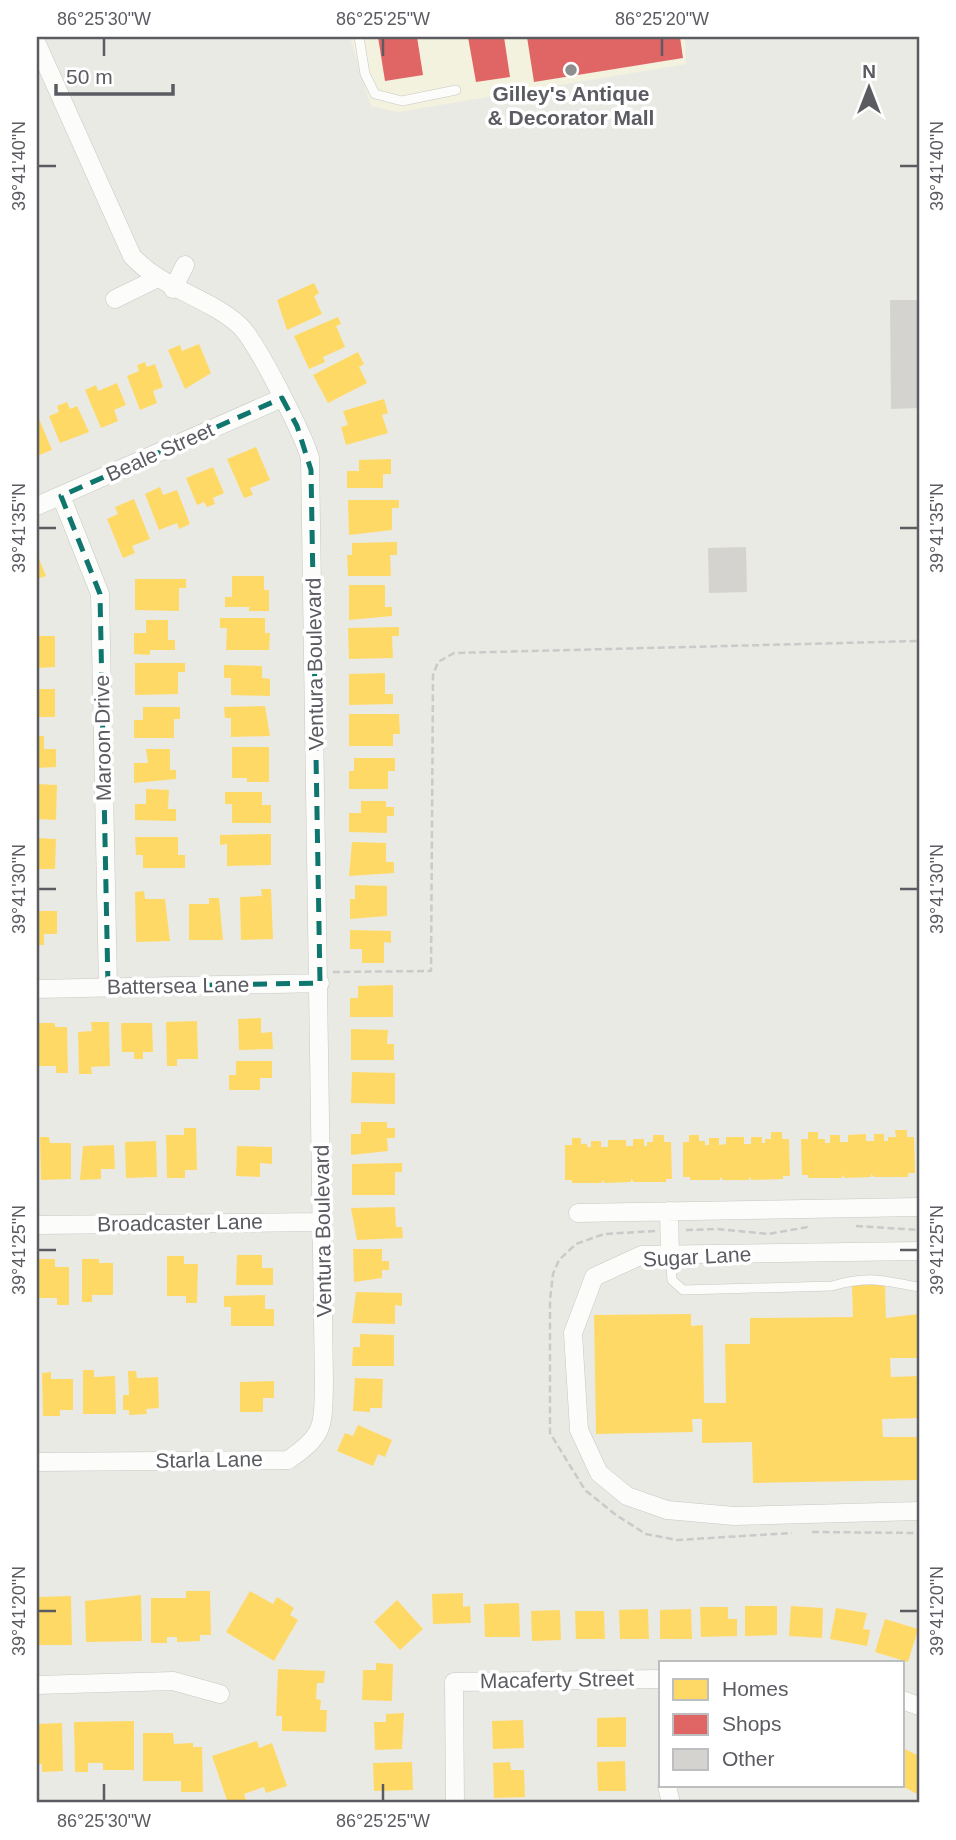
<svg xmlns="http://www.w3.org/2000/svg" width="956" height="1840" font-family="Arial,sans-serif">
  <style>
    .commercial { fill: #f3f2de }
    .homes { fill: #ffd966 }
    .shops { fill: #e06666 }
    .building { fill: #d4d3cf }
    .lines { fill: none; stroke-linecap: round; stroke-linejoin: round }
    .service-casing { stroke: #c7c7c4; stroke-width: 10 }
    .minor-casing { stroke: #c7c7c4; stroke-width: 19 }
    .path { stroke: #c8cbca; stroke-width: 2.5; stroke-dasharray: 7 3.5; stroke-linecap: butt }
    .service { stroke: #fcfcfb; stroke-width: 9 }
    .minor { stroke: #fcfcfb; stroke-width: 18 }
    .marked { fill: none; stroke: #0f766e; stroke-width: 5; stroke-dasharray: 14 9; stroke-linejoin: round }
    .ticks { fill: none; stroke: #5b5c62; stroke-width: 2.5 }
    .poi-dot { fill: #8d8e90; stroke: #fff; stroke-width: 2.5 }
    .labels { text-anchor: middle; stroke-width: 7; stroke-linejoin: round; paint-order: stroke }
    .poi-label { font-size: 21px; font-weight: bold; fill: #5b5c62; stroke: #fff }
    .street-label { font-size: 21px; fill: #5b5c62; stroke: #fff }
    .neatline { fill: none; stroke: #5b5c62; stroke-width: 2.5 }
    .ticks-label { font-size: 18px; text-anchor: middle; fill: #5b5c62 }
  </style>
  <rect width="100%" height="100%" fill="#eaeae4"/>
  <path class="commercial" d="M350 37H685L686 64 398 112 371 106Z"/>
  <path class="homes" d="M314 283 319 293 314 296 322 314 287 330 277 300Z
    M338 317 341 324 336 326 345 347 323 357 325 362 309 369 294 336Z
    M199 344 211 373 185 389 168 350 180 345 182 351Z
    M358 352 364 364 359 367 367 383 328 403 313 375Z
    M145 362 147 367 155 364 163 387 153 391 157 403 140 410 127 376 139 371 137 365Z
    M117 383 126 405 114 410 118 421 101 428 85 390 96 385 98 391Z
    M384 399 388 413 382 415 388 433 346 445 341 427 348 425 343 411Z
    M67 402 70 409 77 406 89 432 60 443 49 416 59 412 57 406Z
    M37 414 52 450 37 456Z
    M256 447 270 480 250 488 253 495 244 498 227 459Z
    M391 459V474H383V488H347V471H359V460Z
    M213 467 224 493 213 498 215 504 207 507 204 502 197 505 186 478Z
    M160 487 163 495 177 490 190 524 179 529 177 523 159 530 145 494Z
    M134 499 150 539 132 546 135 553 123 558 107 519 118 514 115 507Z
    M348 500H399V508H392V530L349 535Z
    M397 542V555H390L391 576H348L347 555H352V543Z
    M37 554 46 576 37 579Z
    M232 576H264V590H269V611H249V607H225V597H232Z
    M135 579H186V588H179V611L135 610Z
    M349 585H385V607H392V616L349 620Z
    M220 618H265V633H270L269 650H226L227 628H220Z
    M146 620H168V640H175V650H150V655L134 654V633H146Z
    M399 627V636H392L393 658 349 659 348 628Z
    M37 636H55V667L37 668Z
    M135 663H185V672H178V694L135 695Z
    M224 665 262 666V678L270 679V696L231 695V678H224Z
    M385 673V694H393V704L349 705V674Z
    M37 689H55V717H37Z
    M265 706 270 736 231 737V718H225L224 707Z
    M143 707H180V719H174V738H134V720H143Z
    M349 714H399L400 734H393V746H349Z
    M37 736H44V749H56V767L37 768Z
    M232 747H269V782H247V778H232Z
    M146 749H170V770H176V779L134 783V763H148Z
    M354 758H395V771H388V789H349V771H354Z
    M37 784 57 785 56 820 37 819Z
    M146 789 169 790 168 809H176V821L135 820V804H146Z
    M225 792H262V805H271V823H232V804H225Z
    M361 801H386V807H394V816H387V833L349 832V813H361Z
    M271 834V865L227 866V844L220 845V835Z
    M135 837H178V855H185V868H143V855H136Z
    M37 838 56 839 55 869H37Z
    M352 842 386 843V862H394V873L349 876Z
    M355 885 387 886V916L350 919V899H355Z
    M261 889H271L273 939 241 940 240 897 262 896Z
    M144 891 145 899H165L170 941 136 942 135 892Z
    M209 898H219L223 940H189V904H209Z
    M37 911H57V934H44V945H37Z
    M350 930 391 931V943L384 942V963H362V949H350Z
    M393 985V1017H350V998H358V986Z
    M261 1018V1033L272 1032 273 1049 239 1050 238 1019Z
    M197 1021 198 1059H177V1066H167L166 1022Z
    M91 1022H109L110 1066 91 1067 92 1074H79L78 1032 92 1031Z
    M37 1023H55V1027H67L68 1073H56V1066H37Z
    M121 1023H152L153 1052H143V1059H134V1052H122Z
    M351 1029 388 1030 387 1044H394V1060H351Z
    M236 1061H272V1078H260V1090H229V1075H236Z
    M352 1072 395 1073V1104L351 1103Z
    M361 1122H387V1128H395V1138H387L388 1151 351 1155V1134H361Z
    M184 1128H196L197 1170H185V1178H167L166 1135H184Z
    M895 1130H907V1137H914L915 1173H908V1177H874L871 1174V1177L845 1178 842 1175V1178H808V1175H802L801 1139H808V1132H818V1139H825V1143H830V1135H840V1142H848V1135L866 1134V1141H874V1134H884V1141H888V1137H896Z
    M771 1132H782V1139H789L790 1176H783V1179L752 1180 749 1177V1180H723L720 1177V1180H690V1177H683V1142H689V1135H699V1141H705V1145H709V1138H719V1145L726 1144V1137H744V1144H751V1137H762V1143H765V1139H771Z
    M653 1135H664V1142H671L672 1179H666V1182H634L631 1179V1182L605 1183 602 1180V1183H572V1180H565V1145H572V1138H581V1144H587V1147H591V1141H601V1147H608V1140H626V1146H633V1139H644V1146H647V1142H653Z
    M40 1137H49L50 1143H71V1179L41 1180Z
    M156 1141 157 1177 126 1178 125 1142Z
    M114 1145 115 1169H101V1179L80 1180 83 1146Z
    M237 1146 272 1147V1164L260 1163V1177L236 1176Z
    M402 1163V1172H395V1195H352V1164Z
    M395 1207 396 1227H402L403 1238 357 1240 351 1208Z
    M353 1249H382V1261H389V1270H382V1278L354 1282Z
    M237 1255H262V1268H273V1285H236Z
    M167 1256H184V1264H198L197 1303H186V1296H167Z
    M38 1259H55V1267H69V1305H57V1298H38Z
    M82 1259H99V1263H113V1295H92V1302H82Z
    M852 1285H885L886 1318 919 1314V1358H890L891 1377 919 1376V1418L882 1419 883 1437H919V1480L753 1483 752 1442 702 1443V1419H692L693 1432 596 1434 594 1315 691 1314V1326L703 1325 704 1403H726L725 1344H750V1318L853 1317Z
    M356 1292 402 1293V1306L395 1305V1324L352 1323Z
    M265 1295V1309H274V1326H231V1307H224V1296Z
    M360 1334 394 1335V1366H352L353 1347H360Z
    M83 1370H94V1377L115 1376 116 1414H83Z
    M128 1371H136L137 1378 158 1377 159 1408 146 1409 147 1414 129 1415V1410H123V1395H129Z
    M51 1372V1379H73V1410H60V1416H43L42 1373Z
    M355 1378 383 1379 382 1408H370V1412L353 1411Z
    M274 1381V1398H263V1412H240V1382Z
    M358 1425 392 1440 385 1457 378 1454 373 1466 337 1451 345 1433 353 1436Z
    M186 1591H210L211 1635H200V1641L177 1642V1637H167V1643H151V1598H186Z
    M250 1591 273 1604 277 1597 294 1608 290 1615 298 1620 274 1661 226 1632Z
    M463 1593V1607L470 1606 471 1623 433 1624 432 1594Z
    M141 1595 142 1641 86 1642 85 1601Z
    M71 1596 72 1645H37L39 1597Z
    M397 1600 423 1629 400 1650 374 1622Z
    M519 1603 520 1637H485L484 1604Z
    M745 1606H777V1635L745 1636Z
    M791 1606 823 1608 822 1638 789 1636Z
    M700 1607H728V1619H737V1636L701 1637Z
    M836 1608 867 1613 863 1629 870 1630 867 1646 830 1639Z
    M648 1609 649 1639H620L619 1610Z
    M691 1609 692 1639H660V1610Z
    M560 1610 561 1640 532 1641 531 1611Z
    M575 1611H604L605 1639H576Z
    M885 1619 918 1629 908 1662 875 1652Z
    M376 1663 393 1664 392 1701 362 1700 363 1670H376Z
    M278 1669 325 1671 324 1683H317L316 1699 321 1700 320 1710H327L326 1732 282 1731V1716H276Z
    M404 1713 402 1749 375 1750 374 1722H386V1714Z
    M626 1717V1747H597V1718Z
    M523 1720 524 1748 493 1749 492 1721Z
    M134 1721V1770H103V1763H88V1772H75L74 1722Z
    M62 1723 63 1771 42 1772V1764H37V1724Z
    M143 1733H173L174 1744 193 1743V1747H202L203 1792H181V1781H143Z
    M257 1741 259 1748 272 1743 287 1786 266 1793 264 1787 244 1794 247 1803H228L212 1756Z
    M905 1749 919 1756V1795L902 1786V1756Z
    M625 1761 626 1791H598L597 1762Z
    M412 1762 413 1790 374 1791 373 1763Z
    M510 1762 511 1770H524L525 1797 494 1798 493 1763Z"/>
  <path class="shops" d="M378 37H417L423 75 385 81Z
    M468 37H504L510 77 476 82Z
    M527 37H680L683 58 534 82Z"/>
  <path class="building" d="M890 300H919V408L891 409Z
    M746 547 747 592 709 593 708 548Z"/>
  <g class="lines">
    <defs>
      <path id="service" d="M359 37 365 74 375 94 402 101 456 90
        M670 1255 672 1280 683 1290 832 1286C872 1275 881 1281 919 1287"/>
      <path id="minor" d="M37 44 132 256C162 289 206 296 239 325 256 340 303 434 310 458L324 1383C323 1426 325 1435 288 1460L37 1462
        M173 289 185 265
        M115 299 156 279
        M61 496 100 594 108 987
        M37 506 282 398
        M37 989 320 983
        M669 1211 670 1255
        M578 1213 919 1207
        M37 1225 323 1222
        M919 1251 642 1255 594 1277 573 1333 579 1430 599 1473 627 1496 667 1510 734 1516 919 1511
        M37 1685 173 1681 220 1694
        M902 1700 919 1706
        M667 1786 671 1803
        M455 1803 454 1682 660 1679"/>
    </defs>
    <use href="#service" class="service-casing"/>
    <use href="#minor" class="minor-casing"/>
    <path class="path" d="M333 972 431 971 433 675 438 662 454 653 919 641
      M856 1226 919 1230
      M686 1230 718 1229 768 1234 808 1227
      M655 1231 604 1234 576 1244 559 1260 553 1274 550 1300V1433L585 1490 616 1515 646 1534 677 1540 792 1533
      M812 1532 919 1533"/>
    <use href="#service" class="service"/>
    <use href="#minor" class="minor"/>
  </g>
  <path class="marked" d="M282 398 297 426 311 470 320 983 108 987 100 594 61 496Z"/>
  <path class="ticks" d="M104 38V56M383 38V56M662 38V56M38 166H56M900 166H918M38 528H56M900 528H918M38 889H56M900 889H918M38 1250H56M900 1250H918M38 1611H56M900 1611H918M104 1784V1801M383 1784V1801"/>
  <circle class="poi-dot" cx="571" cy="70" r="7"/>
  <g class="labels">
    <g class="poi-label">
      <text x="571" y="101">Gilley's Antique<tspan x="571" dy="24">&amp; Decorator Mall</tspan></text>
    </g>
    <g class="street-label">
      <text transform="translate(160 452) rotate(-24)" y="7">Beale Street</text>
      <text transform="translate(315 664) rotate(-91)" y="7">Ventura Boulevard</text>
      <text transform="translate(103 738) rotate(-91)" y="7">Maroon Drive</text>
      <text transform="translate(178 986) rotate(-1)" y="7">Battersea Lane</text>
      <text transform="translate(180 1223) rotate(-1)" y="7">Broadcaster Lane</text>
      <text transform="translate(323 1231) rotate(-91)" y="7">Ventura Boulevard</text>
      <text transform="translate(697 1257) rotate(-3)" y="7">Sugar Lane</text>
      <text transform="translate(209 1460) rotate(-1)" y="7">Starla Lane</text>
      <text transform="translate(557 1680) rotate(-1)" y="7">Macaferty Street</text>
    </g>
  </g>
  <rect width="956" height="1840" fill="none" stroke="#ffffff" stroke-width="77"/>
  <rect x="659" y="1661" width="245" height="126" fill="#ffffff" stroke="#bdbec0" stroke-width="2"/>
  <rect x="673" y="1679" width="35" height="21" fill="#ffd966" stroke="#bdbec0" stroke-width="2"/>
  <text x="722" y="1696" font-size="21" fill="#5b5c62">Homes</text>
  <rect x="673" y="1714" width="35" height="21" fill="#e06666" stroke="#bdbec0" stroke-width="2"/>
  <text x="722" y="1731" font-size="21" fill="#5b5c62">Shops</text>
  <rect x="673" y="1749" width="35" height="21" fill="#d4d3cf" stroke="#bdbec0" stroke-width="2"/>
  <text x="722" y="1766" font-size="21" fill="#5b5c62">Other</text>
  <g transform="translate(869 88)" stroke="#ffffff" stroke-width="5" paint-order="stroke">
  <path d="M0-5L12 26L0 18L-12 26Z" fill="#5b5c62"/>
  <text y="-10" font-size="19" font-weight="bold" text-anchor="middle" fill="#5b5c62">N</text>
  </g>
  <path d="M56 84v10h117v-10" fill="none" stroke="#5b5c62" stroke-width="3.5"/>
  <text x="66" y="84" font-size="21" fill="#5b5c62" stroke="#ffffff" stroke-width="5" paint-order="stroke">50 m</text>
  <rect x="38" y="38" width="880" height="1763" class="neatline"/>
  <g class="ticks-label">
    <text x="104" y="25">86°25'30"W</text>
    <text x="383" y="25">86°25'25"W</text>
    <text x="662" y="25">86°25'20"W</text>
    <text transform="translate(19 166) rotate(-90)" y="6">39°41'40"N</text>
    <text transform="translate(937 166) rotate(-90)" y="6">39°41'40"N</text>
    <text transform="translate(19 528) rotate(-90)" y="6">39°41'35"N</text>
    <text transform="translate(937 528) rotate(-90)" y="6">39°41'35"N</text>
    <text transform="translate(19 889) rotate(-90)" y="6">39°41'30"N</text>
    <text transform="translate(937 889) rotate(-90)" y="6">39°41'30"N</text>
    <text transform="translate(19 1250) rotate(-90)" y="6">39°41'25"N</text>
    <text transform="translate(937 1250) rotate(-90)" y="6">39°41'25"N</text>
    <text transform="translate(19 1611) rotate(-90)" y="6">39°41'20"N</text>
    <text transform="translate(937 1611) rotate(-90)" y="6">39°41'20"N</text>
    <text x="104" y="1827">86°25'30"W</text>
    <text x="383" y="1827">86°25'25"W</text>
  </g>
</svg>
